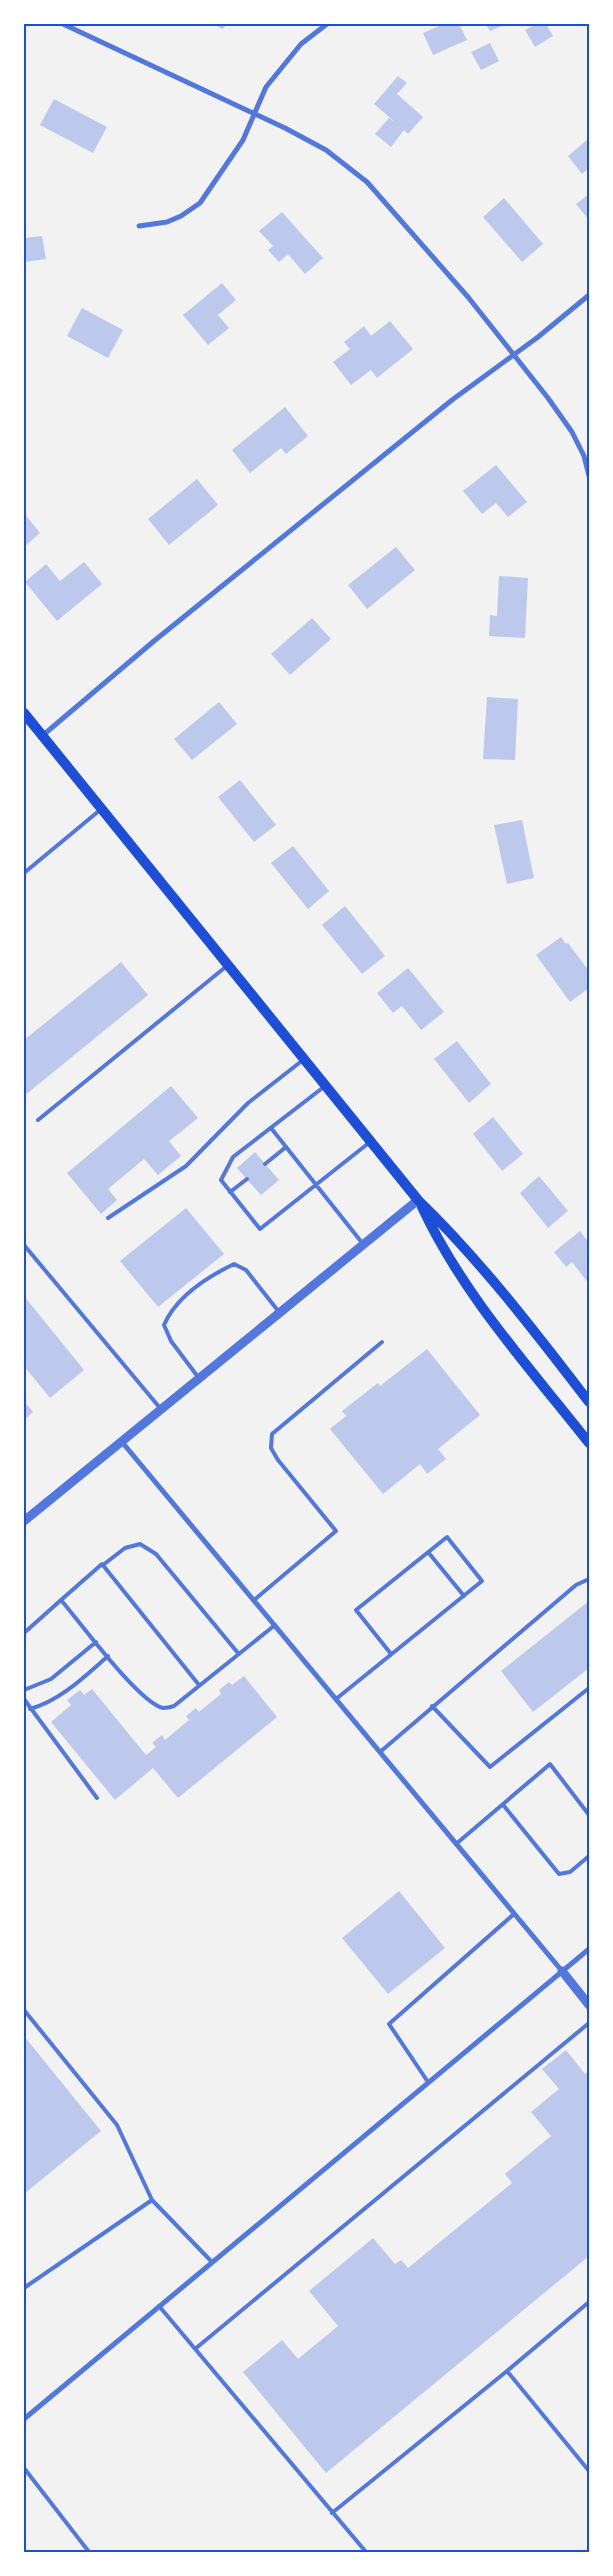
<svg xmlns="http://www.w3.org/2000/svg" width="613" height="2576" font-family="'Source Sans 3',sans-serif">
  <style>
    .building { fill: #bdc9ec }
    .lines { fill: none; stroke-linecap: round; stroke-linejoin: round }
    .service { stroke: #5277de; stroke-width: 4 }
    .minor { stroke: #5277de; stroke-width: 5 }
    .tertiary { stroke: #5277de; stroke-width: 9 }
    .secondary { stroke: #1d4ed8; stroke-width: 10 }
    .neatline { fill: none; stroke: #1d4ed8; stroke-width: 2 }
  </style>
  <rect width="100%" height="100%" fill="#f2f2f2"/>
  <path class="building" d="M212 24H226L223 29Z
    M444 24H459L467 40 433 55 423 33Z
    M486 24H506L490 31Z
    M537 24H546L553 36 535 47 525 30Z
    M490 43 499 61 481 70 471 52Z
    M398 76 407 83 397 94 423 117 408 134 404 130 391 147 375 134 389 118 396 123 374 104Z
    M54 99 107 127 93 153 40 125Z
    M588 139 589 168 582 174 568 156Z
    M589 194V220L576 204Z
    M504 198 543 244 522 262 483 217Z
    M282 212 323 258 305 274 288 254 279 262 268 250 273 246 259 231Z
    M42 236 46 259 24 262V238Z
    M222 283 236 300 218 315 229 328 208 345 183 315Z
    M82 308 123 330 108 358 67 336Z
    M390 321 413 349 377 378 371 370 351 385 333 362 350 349 344 342 364 326 371 336Z
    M285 407 308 436 286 454 281 448 250 473 232 450Z
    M496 465 527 502 508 517 496 503 482 514 463 491Z
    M197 479 218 505 169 545 148 519Z
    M24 513 40 533 24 547Z
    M396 547 415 570 367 609 348 585Z
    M84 562 102 584 57 621 25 582 46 564 60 581Z
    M499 576 528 578 525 638 489 636 490 615 497 616Z
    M312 618 331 639 290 675 271 654Z
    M487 697 518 699 515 760 483 759Z
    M219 702 237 724 192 760 174 739Z
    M240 780 276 825 254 842 218 797Z
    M522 820 534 878 507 884 494 825Z
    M293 846 329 891 308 909 271 863Z
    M345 906 385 956 362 974 322 925Z
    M561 937 566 944 568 943 589 971V988L570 1002 536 955Z
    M121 962 148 995 24 1096V1040Z
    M408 968 444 1012 421 1030 402 1006 393 1013 377 993Z
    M457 1041 491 1084 469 1103 434 1059Z
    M171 1086 198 1118 169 1141 181 1156 158 1175 144 1159 108 1189 117 1200 101 1214 67 1173Z
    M493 1117 523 1154 502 1171 473 1134Z
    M255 1152 279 1180 261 1195 237 1168Z
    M539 1176 568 1211 548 1228 520 1193Z
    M186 1208 224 1254 158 1307 120 1261Z
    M580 1231 589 1243V1284L572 1262 566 1267 554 1252Z
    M24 1296 84 1370 50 1398 24 1366Z
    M427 1349 480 1415 438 1449 446 1459 427 1474 420 1464 383 1494 330 1429 346 1416 342 1411 378 1383 380 1386Z
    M24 1401 33 1412 24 1420Z
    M589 1601V1668L533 1712 501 1671Z
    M244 1676 277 1717 178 1798 153 1768 115 1800 51 1722 71 1705 67 1700 80 1690 84 1695 92 1689 146 1755 156 1747 152 1743 162 1735 165 1740 189 1720 186 1716 196 1708 199 1712 221 1694 219 1690 229 1682 232 1685Z
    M399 1891 445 1948 388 1994 342 1938Z
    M24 2036 101 2131 24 2194Z
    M566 2050 585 2074 589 2070V2256L326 2473 243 2372 282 2340 298 2359 338 2326 309 2291 373 2238 395 2264 401 2260 408 2268 512 2183 505 2174 551 2136 531 2112 559 2089 542 2069Z"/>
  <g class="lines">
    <path class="service" d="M24 873 100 810
      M325 1086 233 1157 221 1180 260 1229 370 1142
      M38 1120 228 965
      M271 1128 363 1244
      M265 1164 286 1147
      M230 1192 247 1179
      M108 1218 186 1166 248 1103 303 1060
      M24 1245 160 1408
      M198 1377 171 1341 164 1325C176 1297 207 1277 234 1264L246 1270 279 1312
      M428 1552 464 1596
      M103 1565 125 1548 140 1544 156 1554 238 1653
      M61 1600 102 1564 199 1685
      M254 1600 336 1531 278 1460 271 1448 272 1434 382 1342
      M24 1633 61 1600C79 1621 139 1703 163 1708 166 1708 171 1707 174 1706L275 1625
      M24 1690 51 1679 96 1642
      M24 1699 97 1798
      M336 1699 482 1581 447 1537 356 1610 391 1654
      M432 1706 490 1767 589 1688
      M30 1709C61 1700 84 1677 108 1656
      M380 1752 576 1585 589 1579
      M504 1806 559 1874 570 1872 589 1856
      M456 1844 550 1764 589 1815
      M24 2010 117 2125 152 2200
      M428 2082 389 2024 514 1914
      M24 2288 152 2200 212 2262
      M159 2306 366 2552
      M195 2349 589 2023
      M507 2371 589 2302
      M24 2468 89 2552
      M332 2513 507 2371 589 2471"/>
    <path class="minor" d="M63 24 285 128 326 150 367 182 468 297 548 398 572 432 584 456 589 476
      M139 226 167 222 181 216 200 203 243 140 266 87 301 44 327 24
      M42 736 154 641 452 400 538 337 589 295
      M122 1442 562 1971
      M24 2419 589 1949"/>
    <path class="tertiary" d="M24 1521 418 1200
      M562 1971 589 2005"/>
    <path class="secondary" d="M24 713 418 1200C482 1262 535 1332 589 1402
      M422 1207C463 1295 530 1368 589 1443"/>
  </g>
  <rect width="613" height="2576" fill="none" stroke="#ffffff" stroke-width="50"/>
  <rect x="25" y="25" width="563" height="2526" class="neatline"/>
</svg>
